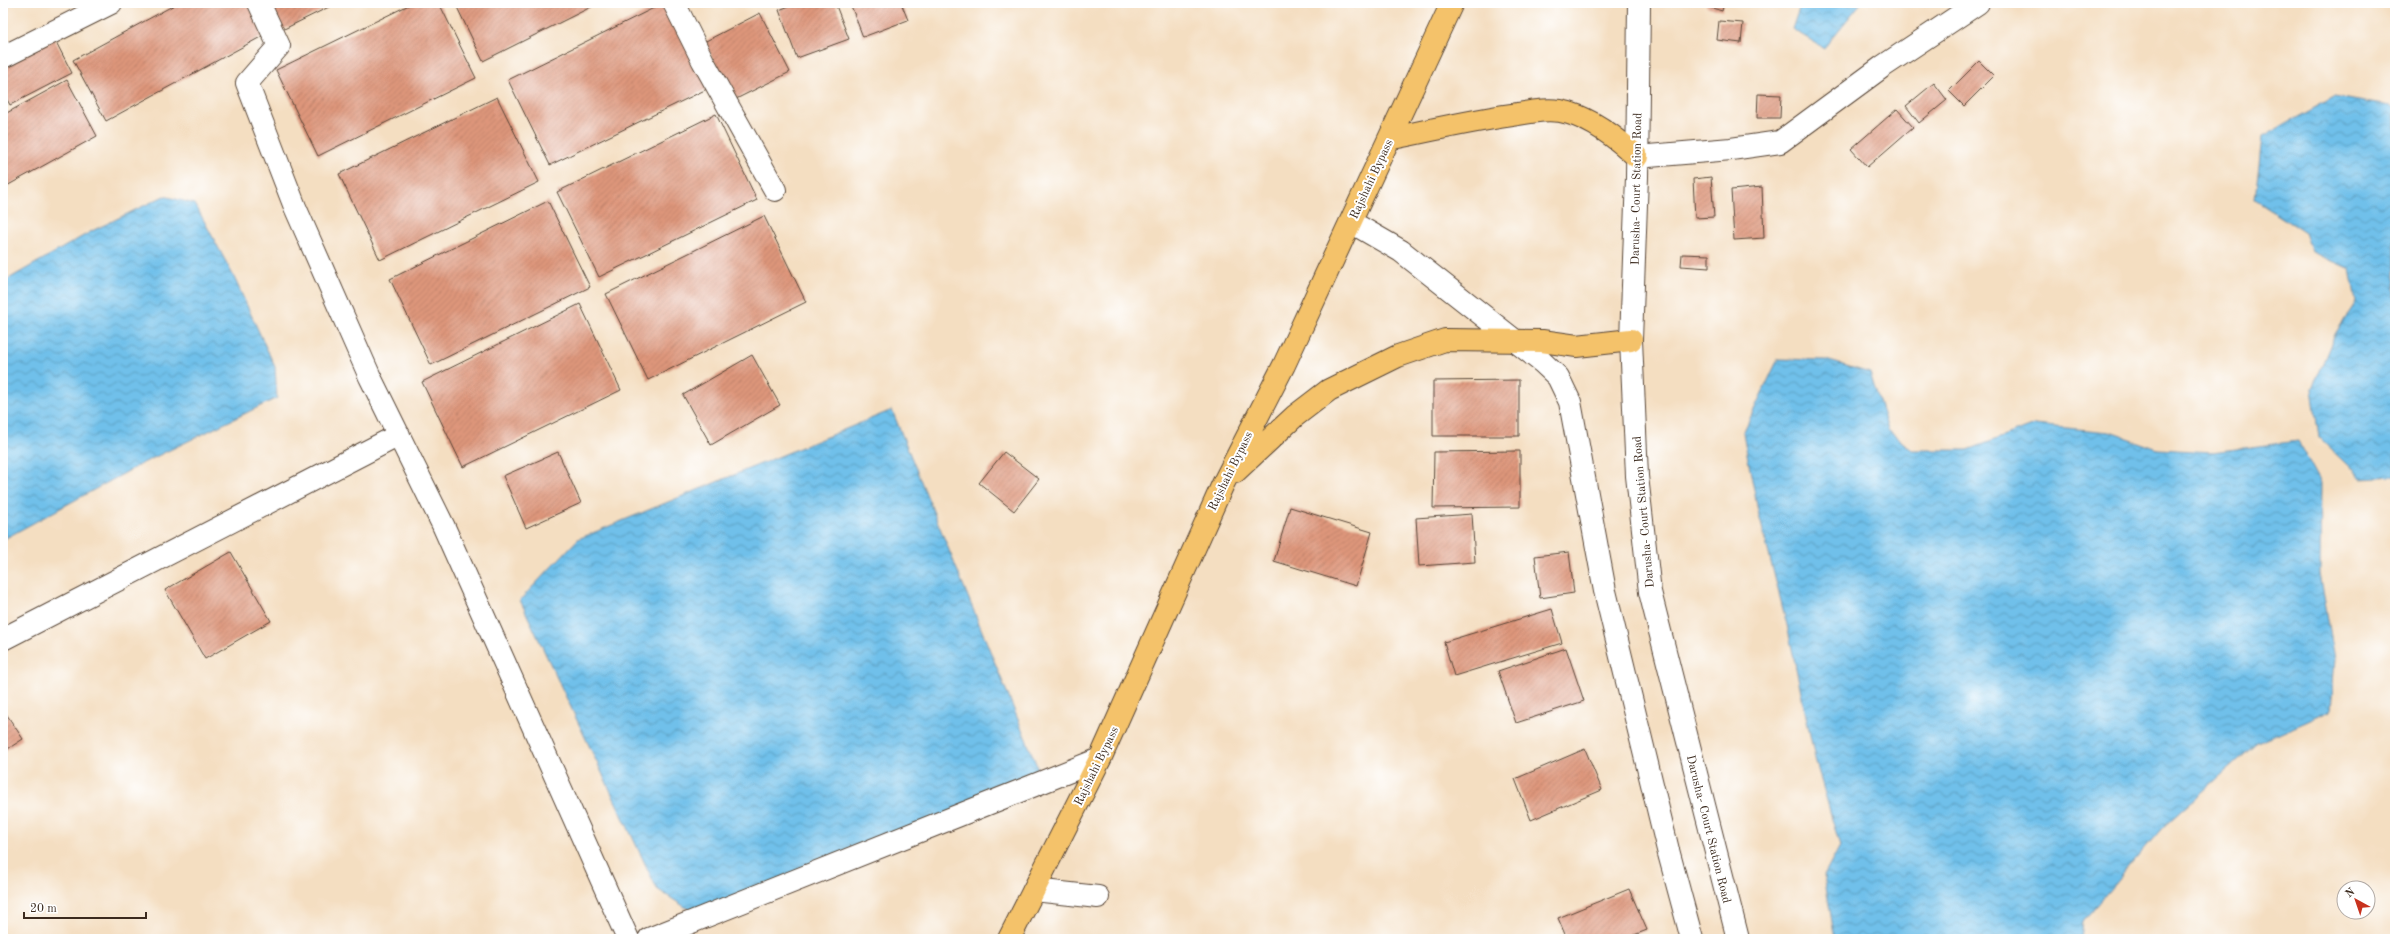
<svg xmlns="http://www.w3.org/2000/svg" width="2398" height="942" font-family="'Old Standard TT',serif">
  <style>
    .water { fill: url(#water-waves); stroke: #557584 }
    .building { fill: url(#building-hatch) }
    .lines { fill: none; stroke-linecap: round; stroke-linejoin: round }
    .minor-casing { stroke: #574536; stroke-width: 24 }
    .highway-casing { stroke: #574536; stroke-width: 24 }
    .minor { stroke: #fff; stroke-width: 22 }
    .highway { stroke: #f4c26a; stroke-width: 22 }
    .labels { text-anchor: middle; stroke-width: 4; stroke-linejoin: round; paint-order: stroke }
    .street-label { font-size: 12px; fill: #3b2a1e; stroke: #fff }
  </style>
  <defs>
    <pattern id="water-waves" width="16" height="10" patternUnits="userSpaceOnUse"><rect width="16" height="10" fill="#6fc0ea"/><path d="M0 5q4-4 8 0t8 0" fill="none" stroke="#5c9cbd"/></pattern>
    <pattern id="building-hatch" width="6" height="6" patternUnits="userSpaceOnUse"><rect width="6" height="6" fill="#de967b"/><path d="M-1 1l2-2M0 6l6-6M5 7l2-2" fill="none" stroke="#b57b64"/></pattern>
  </defs>
  <rect width="100%" height="100%" fill="#fff"/>
  <filter id="ink" filterUnits="userSpaceOnUse"><feTurbulence type="fractalNoise" baseFrequency=".025" numOctaves="2"/><feDisplacementMap in="SourceGraphic" scale="8" xChannelSelector="R" yChannelSelector="G"/><feConvolveMatrix kernelMatrix="1 2 1 2 8 2 1 2 1" color-interpolation-filters="sRGB"/></filter>
  <filter id="wash" filterUnits="userSpaceOnUse"><feTurbulence type="fractalNoise" baseFrequency=".012" numOctaves="4" result="noise"/><feDisplacementMap in="SourceGraphic" scale="16" xChannelSelector="R" yChannelSelector="G"/><feGaussianBlur stdDeviation="0.9" result="paint"/><feColorMatrix in="noise" values="0 0 0 0 0 0 0 0 0 0 0 0 0 0 0 0 0 1.4 0 .05"/><feComposite in="paint" operator="in"/></filter>
  <g filter="url(#wash)">
    <rect width="100%" height="100%" fill="#f4dec1"/>
    <path class="water" d="M1801 3H1861L1824 48 1792 29Z
      M2334 97 2390 106 2395 110V476L2361 478 2319 438 2312 389 2335 334 2356 302 2350 269 2312 252 2305 233 2255 200 2262 137Z
      M164 196 195 204 233 275 275 367 277 398 143 463 4 539 3 282 92 231Z
      M1778 359 1826 360 1870 373 1888 430 1912 450H1968L2034 425 2110 432 2158 449 2213 452 2298 441 2321 483 2320 574 2335 659 2331 711 2256 744 2163 827 2083 921 2081 939H1835L1824 876 1840 846 1815 759 1787 625 1758 511 1743 433Z
      M892 410 1041 776 699 916 657 889 520 600 578 539Z"/>
    <g id="blocks">
      <path class="building" d="M178 3H253L268 33 106 121 73 60Z
        M267 3H337L280 31Z
        M413 3H439L476 78 318 156 276 70Z
        M455 3H599L483 61Z
        M664 3 709 88 550 165 508 80Z
        M797 3H835L849 39 797 58 779 10Z
        M850 3H901L908 20 863 37Z
        M1707 3H1724L1722 11 1706 6Z
        M760 13 790 72 734 100 704 42Z
        M1719 21 1743 23 1741 43 1717 40Z
        M54 38 72 73 10 105 3 92V64Z
        M1979 61 1994 76 1964 106 1949 91Z
        M67 80 97 136 3 188V115Z
        M1934 83 1947 100 1919 123 1906 106Z
        M1758 94 1781 95 1780 118H1757Z
        M497 97 539 182 380 260 339 174Z
        M1897 109 1913 127 1867 167 1851 149Z
        M716 114 757 200 599 277 557 192Z
        M1711 177 1714 217 1695 218 1693 179Z
        M1762 187 1764 238 1734 240 1731 190Z
        M548 201 590 287 431 365 390 279Z
        M764 216 806 302 648 380 606 294Z
        M1682 254 1709 255V268L1681 266Z
        M580 304 621 390 463 467 422 382Z
        M752 355 780 405 711 445 683 395Z
        M1519 380V436H1433V381Z
        M1520 451V507L1433 508 1434 452Z
        M558 452 581 503 526 528 503 476Z
        M1004 452 1039 479 1014 511 979 483Z
        M1290 507 1372 532 1356 586 1274 561Z
        M1472 514 1475 562 1419 566 1416 518Z
        M231 552 271 621 205 659 165 590Z
        M1569 552 1574 593 1540 598 1535 556Z
        M1552 609 1562 643 1454 676 1444 642Z
        M1566 648 1584 701 1516 723 1498 671Z
        M3 709 23 739 3 752Z
        M1585 749 1602 790 1531 820 1515 779Z
        M1629 889 1647 930 1624 939H1567L1558 918Z"/>
    </g>
  </g>
  <g filter="url(#ink)">
    <use href="#blocks" fill-opacity="0" stroke="#574536" stroke-width="1"/>
    <g class="lines">
      <defs>
        <path id="minor" d="M259 3 279 46 247 83 295 207 370 377 443 525 628 939
          M674 3 703 61 775 190
          M1639 3 1637 177 1631 340 1637 476 1650 592 1738 939
          M3 57 111 3
          M1637 157 1731 149 1780 142 1882 67 1978 3
          M1351 222 1401 251 1542 362 1558 377 1570 402 1605 591 1668 850 1692 939
          M3 639 399 435
          M1034 890 1098 897
          M649 939 1100 759"/>
        <path id="highway" d="M1389 139C1430 130 1470 121 1512 115 1529 112 1551 107 1569 113 1595 121 1617 138 1637 157
          M1235 472 1295 416 1329 390 1398 356 1445 340 1542 341 1577 346 1631 340
          M1009 939 1100 759 1223 484 1284 365 1452 3"/>
      </defs>
      <use href="#minor" class="minor-casing"/>
      <use href="#highway" class="highway-casing"/>
      <use href="#minor" class="minor"/>
      <use href="#highway" class="highway"/>
    </g>
  </g>
  <g class="labels">
    <g class="street-label">
      <text transform="translate(1371 179) rotate(-65)" y="4">Rajshahi Bypass</text>
      <text transform="translate(1636 189) rotate(-89)" y="4">Darusha- Court Station Road</text>
      <text transform="translate(1230 471) rotate(-64)" y="4">Rajshahi Bypass</text>
      <text transform="translate(1643 512) rotate(-95)" y="4">Darusha- Court Station Road</text>
      <text transform="translate(1096 766) rotate(-64)" y="4">Rajshahi Bypass</text>
      <text transform="translate(1709 829) rotate(76)" y="4">Darusha- Court Station Road</text>
    </g>
  </g>
  <rect width="2398" height="942" fill="none" stroke="#fff" stroke-width="16"/>
  <g transform="translate(2356 900) rotate(320)"><circle r="19" fill="#ffffff" stroke="#b1aaa5"/>
  <path d="M0-3L7 15L0 10L-7 15Z" fill="#c8321e"/>
  <text y="-6" font-size="11" font-weight="bold" text-anchor="middle" fill="#3b2a1e">N</text>
  </g>
  <path d="M24 912v6h122v-6" fill="none" stroke="#3b2a1e" stroke-width="2"/>
  <text x="30" y="912" font-size="12" fill="#3b2a1e" stroke="#ffffff" stroke-width="3" paint-order="stroke">20 m</text>
</svg>
